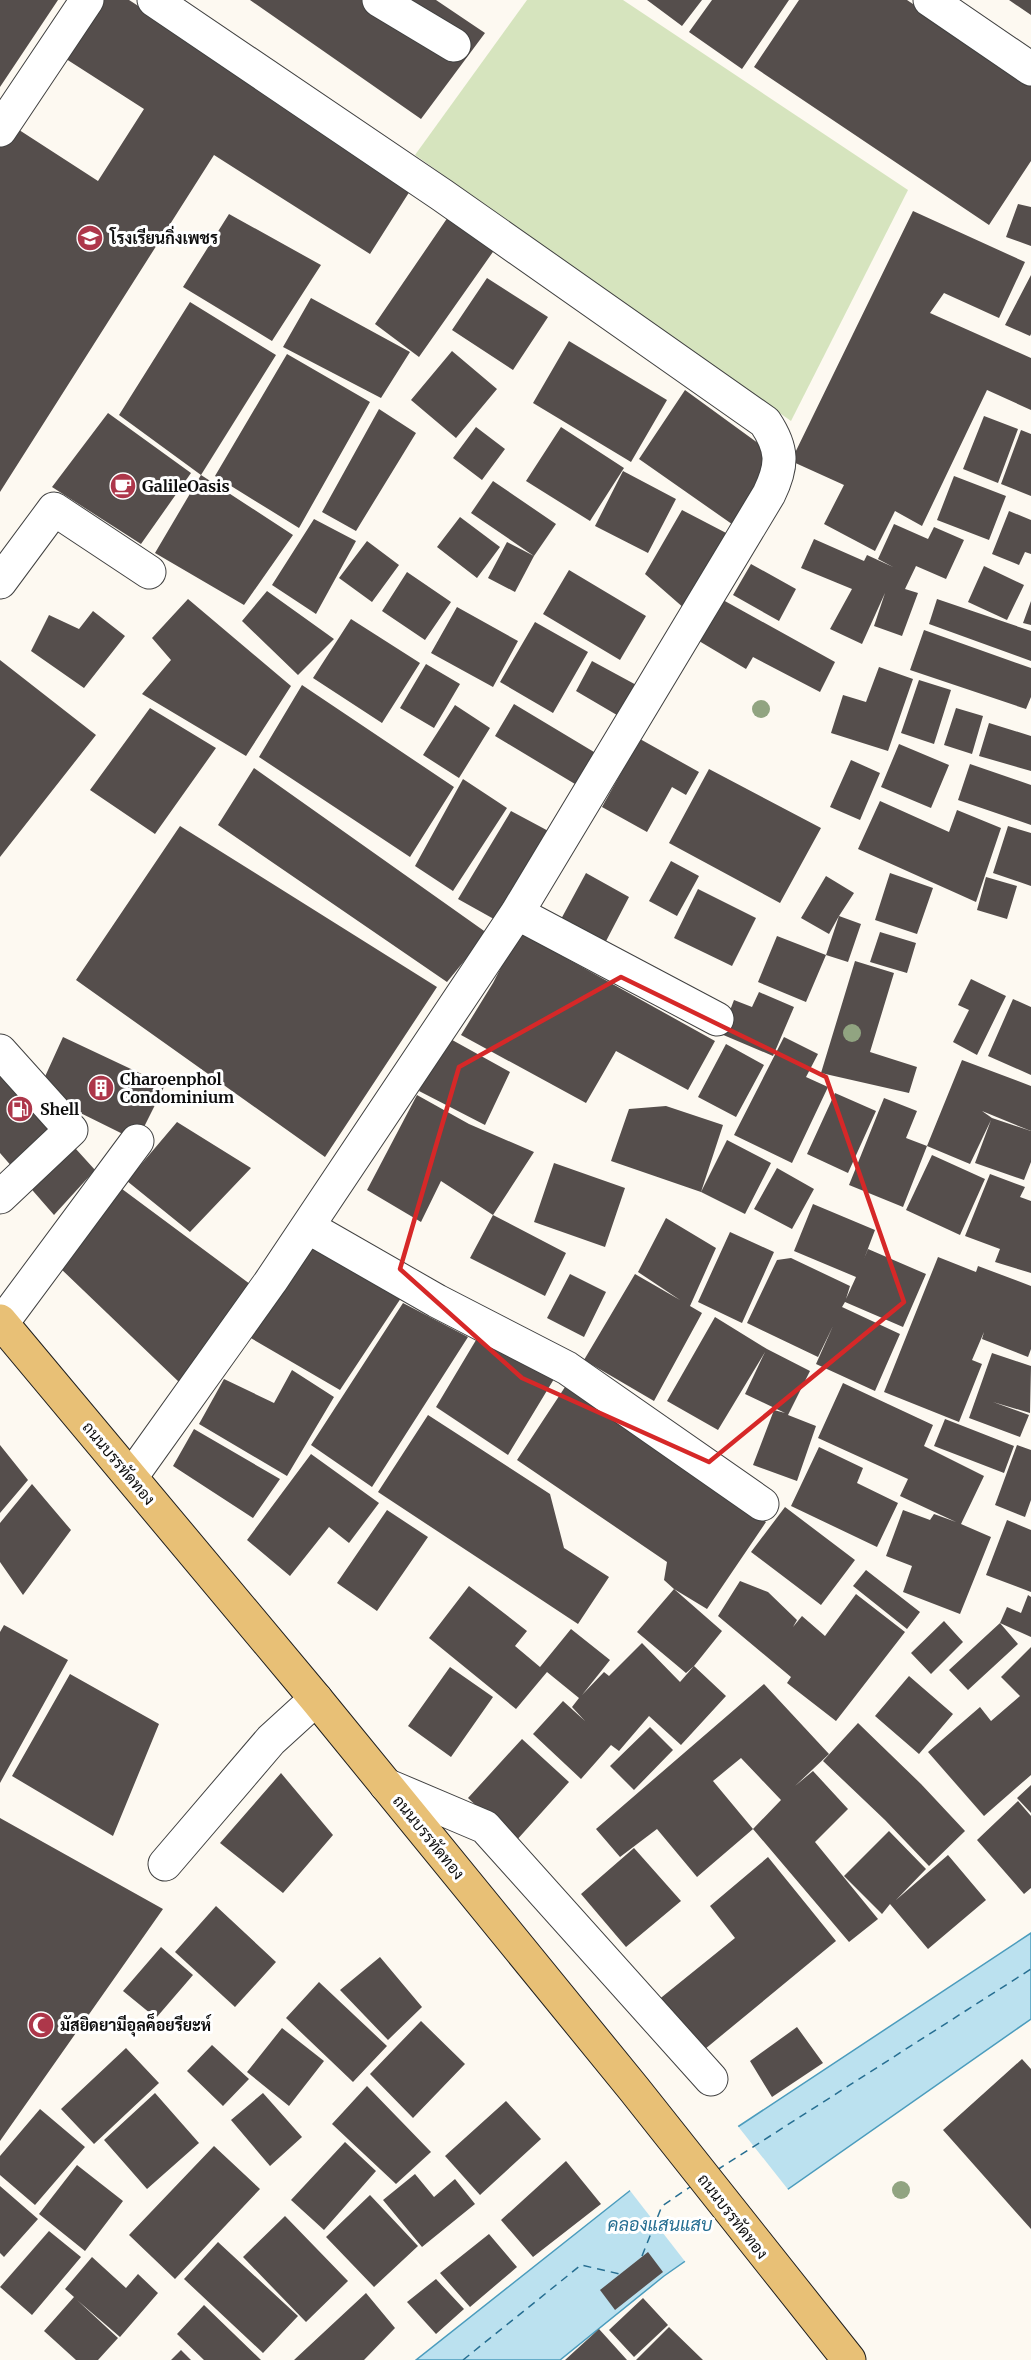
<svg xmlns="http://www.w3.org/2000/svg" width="1031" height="2360" font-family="Merriweather,Sarabun,serif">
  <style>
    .green { fill: #d6e4be }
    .water { fill: #bbe1ef; stroke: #4b9cbd; stroke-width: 1.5 }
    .pier { fill: #fdf9f1 }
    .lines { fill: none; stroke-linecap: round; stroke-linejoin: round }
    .ferry { stroke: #266e91; stroke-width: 1.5; stroke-dasharray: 8 6; stroke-linecap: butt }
    .building { fill: #554e4c; fill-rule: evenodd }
    .minor-casing { stroke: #414141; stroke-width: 35 }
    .major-casing { stroke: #1f1f1f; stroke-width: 35 }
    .minor { stroke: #fff; stroke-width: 33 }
    .major { stroke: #e8c076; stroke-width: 33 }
    .tree { fill: #91a481 }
    .marked { fill: none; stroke: #d62828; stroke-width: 4.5; stroke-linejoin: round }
    .labels { text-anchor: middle; stroke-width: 6; stroke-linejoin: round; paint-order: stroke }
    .poi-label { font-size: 16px; font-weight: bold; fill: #0e0e0e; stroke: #fff; text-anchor: start }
    .street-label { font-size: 16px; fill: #0e0e0e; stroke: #fff }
    .water-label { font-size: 18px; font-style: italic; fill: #266e91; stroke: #fff }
  </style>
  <rect width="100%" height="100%" fill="#fdf9f1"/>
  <path class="green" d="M527 0H623L908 190 791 421 415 155Z"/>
  <path class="water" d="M1031 1933V2019L664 2276 560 2360H416L632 2189 730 2132Z"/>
  <path class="pier" d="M737 2125 790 2192 687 2264 628 2188Z"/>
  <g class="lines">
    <path class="ferry" d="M717 2170 1031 1969
      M642 2256 662 2206 690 2187
      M463 2360 581 2265 620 2274"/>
  </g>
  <path class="building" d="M0 0H58L0 87Z
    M99 0H129L415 183 370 254 214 155 0 492V146L13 126 98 181 144 109 63 57Z
    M250 0H436L485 33 421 119Z
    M647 0H702L682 26Z
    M712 0H789L742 69 689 32Z
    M799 0H907L1031 83V161L989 225 754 67Z
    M1009 0H1031V15Z
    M1018 204 1031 207V246L1006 237Z
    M913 211 1025 262 999 318 944 293 930 313 1031 358V410L987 390 922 526 895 511 875 551 824 524 844 485 791 461Z
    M229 214 321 265 272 341 183 287Z
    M448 217 495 249 419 357 375 324Z
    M1031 275V334L1030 336 1005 325Z
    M487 278 548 317 513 370 452 330Z
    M311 298 410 352 381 398 283 347Z
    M190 302 276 355 201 475 119 415Z
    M569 341 667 400 631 462 533 403Z
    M452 351 497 389 456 438 411 400Z
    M287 354 370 402 299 528 215 476Z
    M685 390 773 454 739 529 639 459Z
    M379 409 416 433 356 531 322 512Z
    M108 413 191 473 141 544 52 487Z
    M984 416 1018 429 998 483 963 469Z
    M476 427 505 449 482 480 453 458Z
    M561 427 624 468 590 521 526 481Z
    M1021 430 1031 434V496L1001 484Z
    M623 471 676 499 648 553 595 526Z
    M201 475 293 535 244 605 155 553Z
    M954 476 1006 496 989 540 937 520Z
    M493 481 556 524 534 556 471 513Z
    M682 510 730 535 685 609 645 574Z
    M1009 511 1031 520V554L1025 552 1019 565 992 554Z
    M460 517 500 547 477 578 437 547Z
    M314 519 356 541 316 614 272 585Z
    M894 524 928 539 934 527 964 540 946 579 916 566 905 589 918 593 902 636 874 626 885 593 862 644 830 629 852 589 801 568 814 539 864 561 867 555 893 567 878 559Z
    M367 541 399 565 372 602 339 578Z
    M507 542 534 556 515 592 488 578Z
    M751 564 796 589 779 621 733 595Z
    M984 566 1024 585 1007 620 968 602Z
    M569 570 646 616 620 660 543 614Z
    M407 572 451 602 425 640 382 611Z
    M267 591 334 639 298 675 242 621Z
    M188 599 291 686 246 756 142 694 171 660 152 638Z
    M937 599 1031 631V661L929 624Z
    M723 600 835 662 820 692 753 657 746 669 699 641Z
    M1031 601V625L1023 623Z
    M457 607 518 641 493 687 431 653Z
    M93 611 125 636 84 688 31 651 49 615 79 629Z
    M351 619 420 663 382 723 313 678Z
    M535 622 588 652 553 713 500 682Z
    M924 630 1031 668V697L1026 709 910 670Z
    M0 660 96 735 0 857Z
    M592 661 640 687 622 718 576 691Z
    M426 664 460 684 434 728 400 708Z
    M879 667 913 679 888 751 831 733 843 695 866 702Z
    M919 680 951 690 934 744 901 733Z
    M302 685 454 787 410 857 259 757Z
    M514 704 599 755 580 787 495 736Z
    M455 705 490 728 459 778 423 755Z
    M150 708 216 748 155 834 90 790Z
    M956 708 983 716 972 754 944 745Z
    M989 723 1031 736V771L979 756Z
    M640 739 699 772 686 795 672 787 647 832 602 807Z
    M899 744 949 765 931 808 881 787Z
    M851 760 880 773 860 820 830 807Z
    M970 764 1031 785V825L958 800Z
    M254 768 487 933 447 982 218 825Z
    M709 769 821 828 780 903 669 843Z
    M463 779 507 808 453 891 415 866Z
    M880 801 949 832 957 810 1001 828 976 902 858 849Z
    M511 811 554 834 501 923 458 899Z
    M180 826 437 987 325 1157 76 980Z
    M1008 826 1031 833V886L993 873Z
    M671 861 699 876 677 916 649 901Z
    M586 873 629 897 604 945 560 921Z
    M890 873 933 888 917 934 875 920Z
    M826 876 854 893 839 916 861 924 848 962 826 955 839 916 829 934 801 918Z
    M986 877 1017 886 1007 919 977 910Z
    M698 889 756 918 732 966 674 938Z
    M519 932 715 1041 688 1090 616 1051 586 1103 461 1035 493 983Z
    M880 932 916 943 907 973 870 962Z
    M777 936 826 955 806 1002 758 982Z
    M855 961 894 973 870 1052 917 1067 909 1093 821 1073Z
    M971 979 1006 996 977 1055 953 1042 969 1010 958 1005Z
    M759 992 794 1007 773 1056 721 1034 734 1000 752 1007Z
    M1013 999 1031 1007V1075L988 1056Z
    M445 1036 510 1072 485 1125 419 1091Z
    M63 1037 165 1085 137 1141 38 1092Z
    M784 1037 818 1054 806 1077 828 1087 792 1163 734 1135Z
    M726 1044 764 1065 736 1117 698 1097Z
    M962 1060 1031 1086V1131L982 1111 992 1118 1031 1131V1162L1024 1180 975 1163 991 1120 970 1164 927 1146Z
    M0 1065 95 1170 54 1215 0 1153Z
    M835 1093 876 1111 848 1173 807 1154Z
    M417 1095 469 1124 534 1152 493 1215 441 1181 421 1222 367 1190Z
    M884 1098 917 1111 906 1138 927 1146 903 1207 849 1185Z
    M666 1106 723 1125 701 1192 611 1161 629 1109Z
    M177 1122 251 1168 190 1232 127 1181Z
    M727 1140 771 1163 745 1214 701 1192Z
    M932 1155 985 1179 960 1235 906 1210Z
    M554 1163 625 1188 605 1247 534 1222Z
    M777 1168 814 1189 792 1229 754 1209Z
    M990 1174 1025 1187 1020 1197 1031 1201V1273L995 1262 1000 1249 965 1236Z
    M118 1186 254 1287 179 1382 59 1267Z
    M813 1204 875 1230 864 1259 868 1249 926 1274 903 1327 845 1302 842 1307 900 1334 875 1391 816 1364 833 1326 818 1357 747 1323 777 1260 791 1258 850 1286 846 1299 856 1277 794 1251Z
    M493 1215 566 1253 545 1296 470 1258Z
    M666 1218 716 1248 690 1306 702 1313 654 1401 584 1360 635 1274 680 1300 638 1272Z
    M730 1232 774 1252 742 1323 698 1302Z
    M309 1242 401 1298 340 1390 249 1337Z
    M938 1257 976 1272 978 1266 1031 1286V1349L1028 1357 982 1339 984 1332 972 1360 982 1364 959 1422 884 1392Z
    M570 1274 606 1292 584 1337 547 1318Z
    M403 1303 468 1337 372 1487 311 1445Z
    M715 1317 767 1349 810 1371 788 1415 816 1426 797 1481 753 1465 774 1410 785 1413 745 1394 765 1352 718 1430 667 1401Z
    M479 1335 554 1379 508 1455 436 1407Z
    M992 1353 1031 1366 1030 1413 993 1402 1029 1415 1020 1437 969 1418Z
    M292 1370 334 1397 287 1476 199 1424 224 1379 274 1403Z
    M843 1383 933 1425 924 1446 984 1476 961 1524 991 1537 960 1614 903 1592 912 1566 886 1556 903 1510 930 1520 934 1514 956 1522 900 1496 908 1479 818 1438Z
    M565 1387 766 1522 707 1609 674 1589 722 1631 694 1666 726 1696 681 1745 649 1716 619 1751 611 1745 581 1779 533 1734 563 1701 585 1721 572 1707 579 1698 547 1672 516 1709 429 1638 469 1586 527 1631 515 1646 540 1667 571 1629 610 1660 582 1695 604 1672 609 1676 642 1643 680 1682 694 1666 686 1673 637 1632 674 1589 664 1580 667 1562 517 1460Z
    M428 1415 550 1494 564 1548 609 1577 578 1624 378 1492Z
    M945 1419 1014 1446 1004 1473 934 1446Z
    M194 1429 280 1479 253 1518 173 1466Z
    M0 1445 28 1480 0 1513Z
    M1017 1445 1031 1450V1500L1025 1517 995 1505Z
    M819 1447 863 1468 857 1483 898 1503 877 1547 791 1506Z
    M311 1454 379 1503 349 1543 329 1527 290 1576 247 1540Z
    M32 1484 71 1530 23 1595 0 1562V1523Z
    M785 1507 855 1560 821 1605 751 1552Z
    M387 1510 428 1537 377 1611 337 1583Z
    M1007 1520 1031 1530V1592L986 1575Z
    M866 1570 920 1612 907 1629 853 1586Z
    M740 1581 768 1592 797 1620 793 1627 802 1616 825 1636 856 1594 905 1632 836 1721 787 1683 791 1677 718 1616Z
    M1028 1595 1031 1597V1637L1000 1623 1007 1607 1021 1613Z
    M944 1621 963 1642 931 1674 911 1653Z
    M1000 1623 1018 1644 968 1690 949 1670Z
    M4 1625 68 1660 0 1783V1632Z
    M1031 1647V1775L984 1816 928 1752 980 1707 991 1721 1020 1696 1001 1677Z
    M450 1667 493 1697 451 1757 408 1726Z
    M70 1674 159 1724 113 1836 12 1776Z
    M909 1676 953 1714 919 1754 875 1716Z
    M764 1684 829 1754 795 1786 813 1771 848 1809 815 1842 878 1919 849 1942 753 1829 697 1877 657 1829 620 1857 596 1829ZM741 1758 781 1800 753 1829 713 1781Z
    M858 1723 921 1784 965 1831 929 1866 885 1820 823 1761Z
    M650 1727 673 1750 634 1790 610 1766Z
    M522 1739 569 1782 515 1842 468 1798Z
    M281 1773 333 1835 283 1893 220 1843Z
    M1031 1785V1813L1017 1798Z
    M1018 1801 1031 1816V1888L1024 1894 977 1840Z
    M0 1818 163 1909 0 2141Z
    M889 1831 926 1869 896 1900 948 1855 986 1900 928 1949 890 1904 882 1914 844 1876Z
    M634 1848 681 1901 626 1947 581 1894Z
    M768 1857 836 1941 699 2054 657 2001 735 1938 710 1906Z
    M216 1906 276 1962 235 2007 175 1952Z
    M161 1947 193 1975 156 2018 123 1991Z
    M380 1957 422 2007 388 2040 340 1990Z
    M319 1982 387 2046 353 2082 286 2018Z
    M421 2021 465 2064 413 2118 370 2074Z
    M797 2027 823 2063 772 2097 750 2061Z
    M282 2028 324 2061 289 2106 247 2072Z
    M212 2045 249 2079 223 2106 187 2071Z
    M126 2048 159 2083 94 2144 61 2109Z
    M1022 2059 1031 2069V2229L943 2130Z
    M367 2086 431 2152 396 2184 332 2124Z
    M155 2093 199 2143 147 2189 104 2140Z
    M263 2093 302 2137 270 2166 231 2120Z
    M506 2101 541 2139 480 2195 445 2156Z
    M40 2109 85 2147 35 2205 0 2175V2156Z
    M345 2142 376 2171 324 2230 291 2200Z
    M214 2146 260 2189 175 2279 129 2235Z
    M566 2161 601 2204 533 2257 501 2220Z
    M77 2165 123 2201 85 2251 39 2214Z
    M415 2174 434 2197 455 2179 475 2204 422 2247 383 2200Z
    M0 2186 38 2219 4 2257 0 2253Z
    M370 2195 418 2246 374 2287 326 2237Z
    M285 2216 348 2281 306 2322 243 2257Z
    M49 2231 81 2257 32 2315 0 2287Z
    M489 2234 517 2267 470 2307 440 2273Z
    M218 2242 298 2316 263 2353 184 2279Z
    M648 2252 663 2272 615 2310 600 2290Z
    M92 2257 126 2288 138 2274 158 2293 120 2337 77 2300 118 2338 98 2360H76L44 2331 74 2297 65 2289Z
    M436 2279 464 2309 436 2334 407 2302Z
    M366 2293 395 2328 364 2360H294Z
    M643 2298 668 2325 634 2357 609 2330Z
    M204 2305 261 2360H204L177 2334Z
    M669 2327 703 2360H636Z
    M599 2329 627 2360H565Z
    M181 2350 191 2360H171Z"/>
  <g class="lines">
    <defs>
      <path id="minor" d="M379 0 454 45
        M930 0 1031 69
        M0 130 87 0
        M0 582 54 509 149 572
        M517 913 717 1019
        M0 1051 71 1130 0 1197
        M308 1227 437 1301 567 1368 762 1504
        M2 1323 137 1141
        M131 1477 271 1281 517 913 769 494C783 465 783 449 765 422L442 195 154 0
        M386 1785 485 1827 711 2079
        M165 1864 271 1740 316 1699"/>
      <path id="major" d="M0 1321 316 1699 634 2089 849 2360"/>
    </defs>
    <use href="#minor" class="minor-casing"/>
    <use href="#major" class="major-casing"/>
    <use href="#minor" class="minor"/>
    <use href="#major" class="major"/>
  </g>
  <g class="tree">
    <circle cx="761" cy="709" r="9"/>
    <circle cx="852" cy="1033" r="9"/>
    <circle cx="901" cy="2190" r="9"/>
  </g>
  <path class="marked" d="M621 977 826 1077 904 1302 709 1462 522 1378 400 1269 459 1067Z"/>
  <defs>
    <symbol id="school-disc" viewBox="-11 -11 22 22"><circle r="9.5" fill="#ad374a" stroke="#fff"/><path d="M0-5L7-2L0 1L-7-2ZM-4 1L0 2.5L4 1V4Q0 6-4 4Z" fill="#fff"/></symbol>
    <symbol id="cafe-disc" viewBox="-11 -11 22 22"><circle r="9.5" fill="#ad374a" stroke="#fff"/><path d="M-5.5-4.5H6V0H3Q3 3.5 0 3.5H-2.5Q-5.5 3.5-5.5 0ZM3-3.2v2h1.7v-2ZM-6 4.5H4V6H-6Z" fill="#fff"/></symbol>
    <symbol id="building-disc" viewBox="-11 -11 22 22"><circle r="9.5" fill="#ad374a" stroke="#fff"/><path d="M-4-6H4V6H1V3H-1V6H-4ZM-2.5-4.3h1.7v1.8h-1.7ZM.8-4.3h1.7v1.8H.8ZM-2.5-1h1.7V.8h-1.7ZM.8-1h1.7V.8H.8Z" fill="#fff"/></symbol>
    <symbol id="fuel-disc" viewBox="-11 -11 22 22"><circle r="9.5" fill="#ad374a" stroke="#fff"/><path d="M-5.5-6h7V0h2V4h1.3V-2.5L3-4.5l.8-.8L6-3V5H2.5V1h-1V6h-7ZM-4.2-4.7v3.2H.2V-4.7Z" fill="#fff"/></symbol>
    <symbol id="mosque-disc" viewBox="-11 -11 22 22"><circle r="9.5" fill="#ad374a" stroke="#fff"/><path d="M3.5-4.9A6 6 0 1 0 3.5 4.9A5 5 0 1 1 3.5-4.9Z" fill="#fff"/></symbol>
  </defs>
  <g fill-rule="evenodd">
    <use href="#school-disc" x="75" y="223" width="30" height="30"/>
    <use href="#cafe-disc" x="108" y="471" width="30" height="30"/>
    <use href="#building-disc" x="86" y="1073" width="30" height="30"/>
    <use href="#fuel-disc" x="5" y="1094" width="30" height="30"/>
    <use href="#mosque-disc" x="26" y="2010" width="30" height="30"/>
  </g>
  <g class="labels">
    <g class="poi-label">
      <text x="110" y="244">โรงเรียนกิ่งเพชร</text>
      <text x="142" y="492">GalileOasis</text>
      <text x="120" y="1085">Charoenphol<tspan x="120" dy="18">Condominium</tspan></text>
      <text x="40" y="1115">Shell</text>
      <text x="60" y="2031">มัสยิดยามีอุลค็อยรียะห์</text>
    </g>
    <g class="street-label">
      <text transform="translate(119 1463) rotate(50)" y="6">ถนนบรรทัดทอง</text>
      <text transform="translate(429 1837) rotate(51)" y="6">ถนนบรรทัดทอง</text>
      <text transform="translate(733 2216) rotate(52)" y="6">ถนนบรรทัดทอง</text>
    </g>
    <g class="water-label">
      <text x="660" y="2231">คลองแสนแสบ</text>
    </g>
  </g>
</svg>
